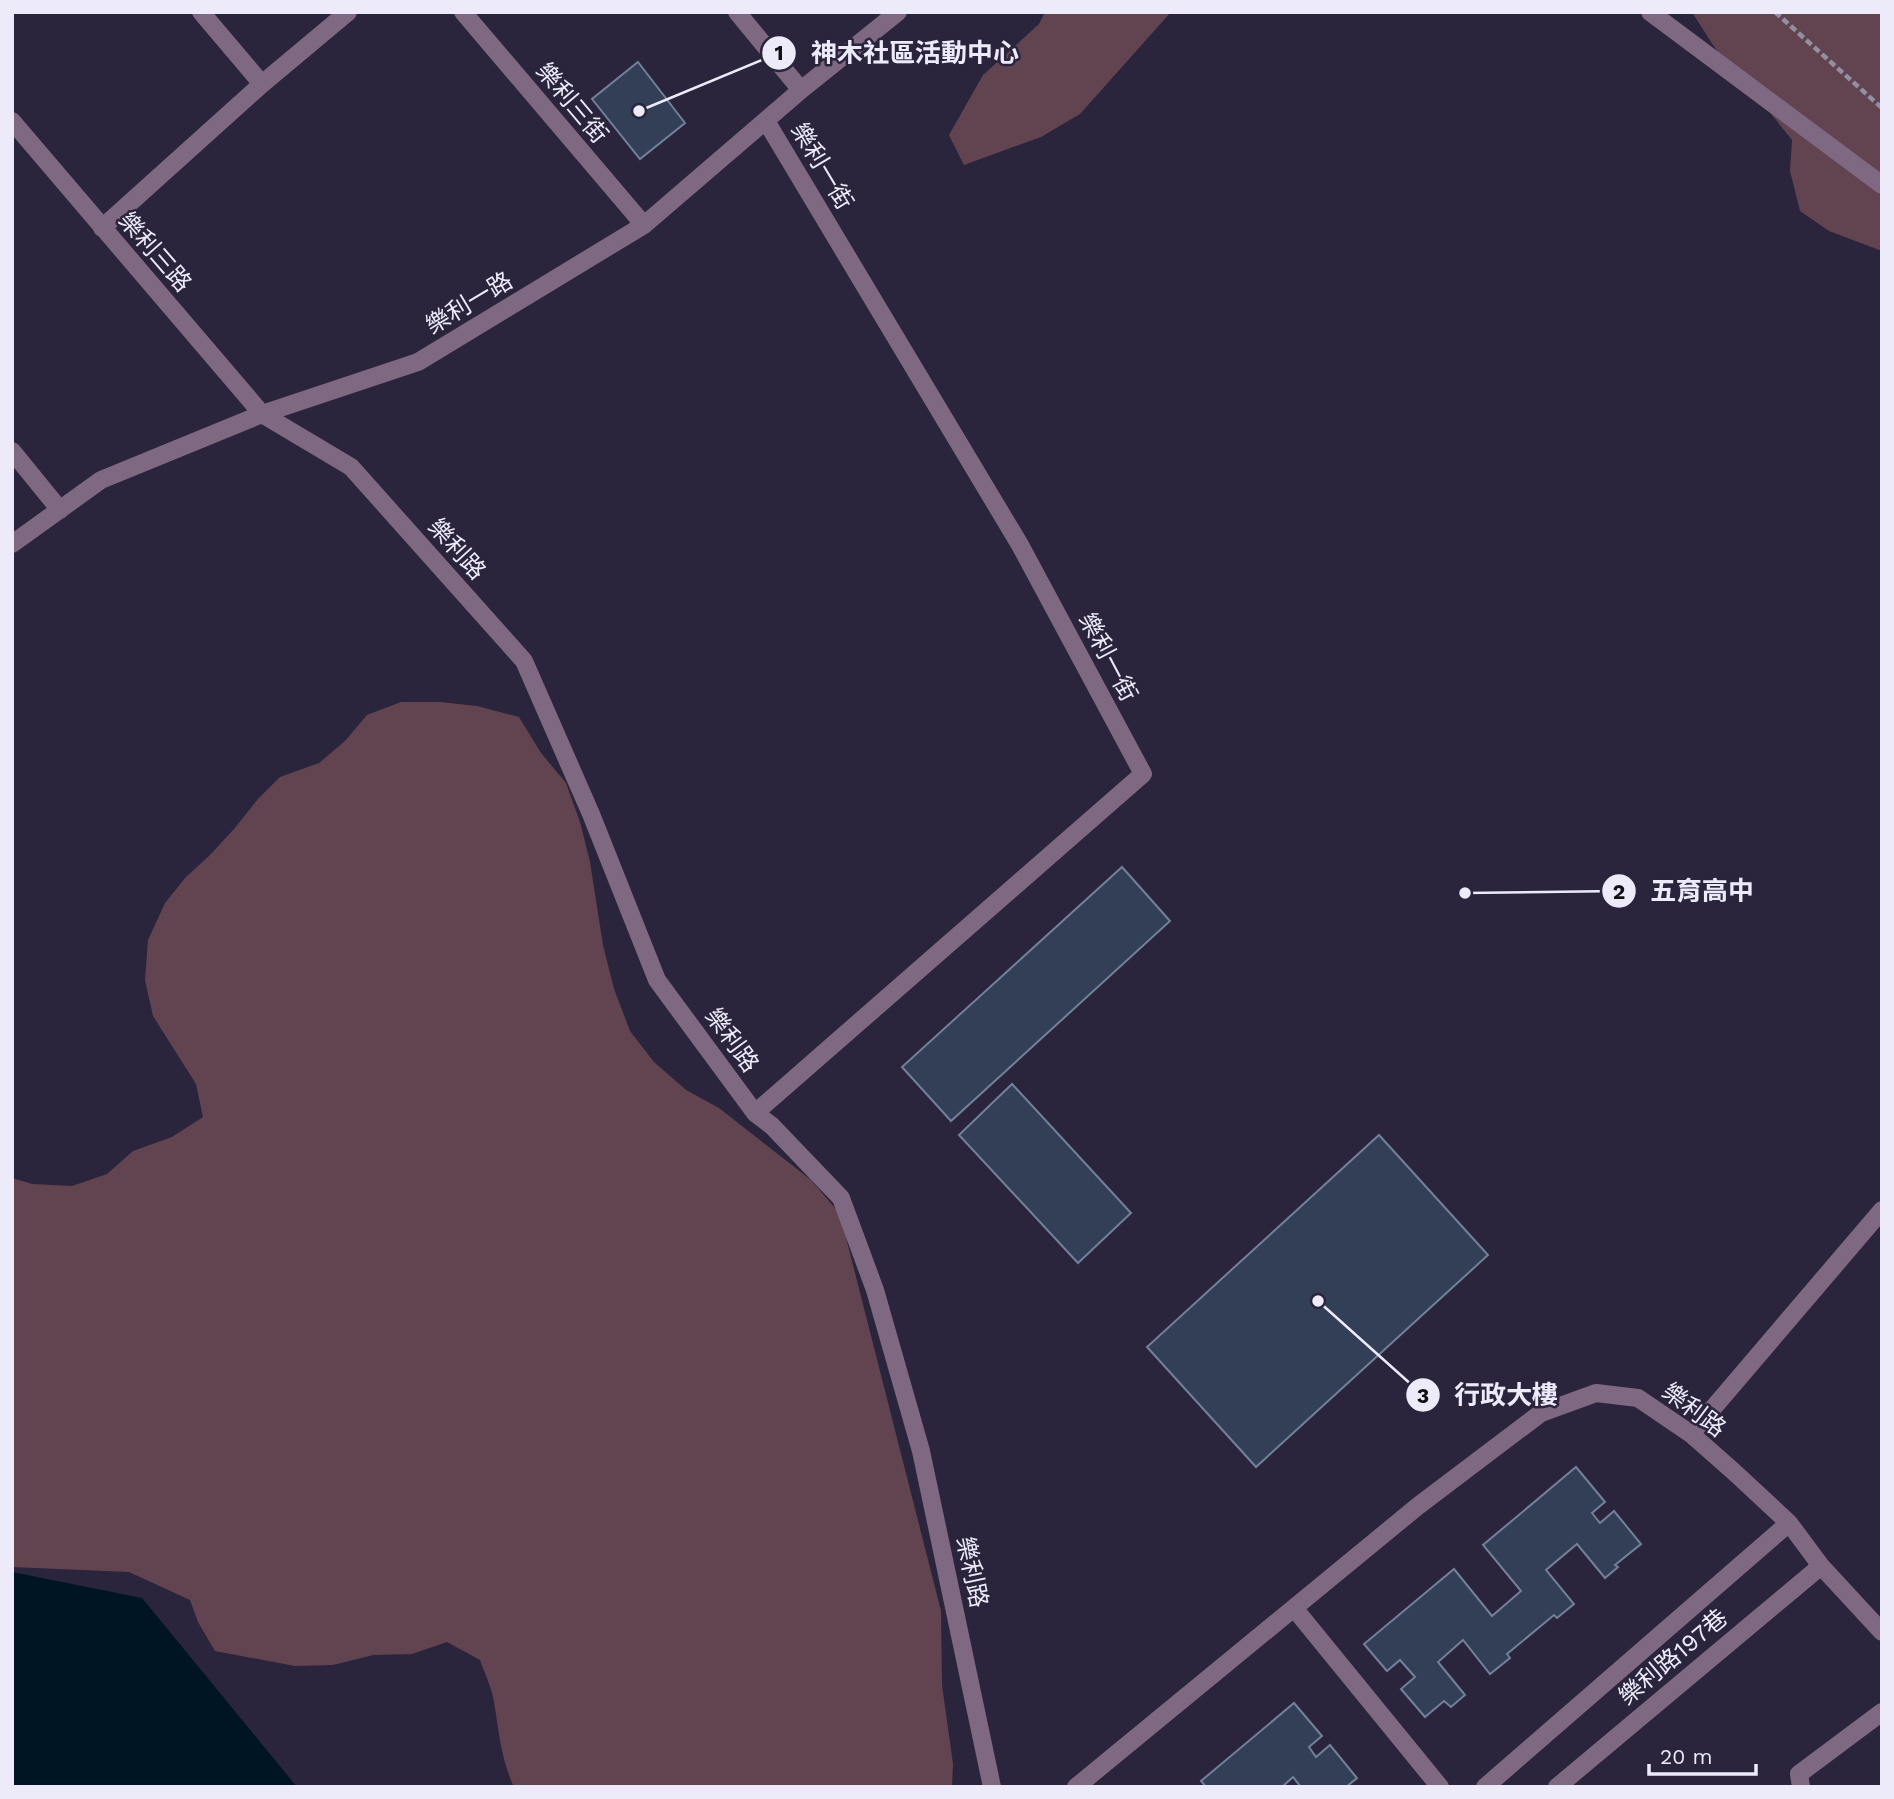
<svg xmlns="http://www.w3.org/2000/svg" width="1894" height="1799" font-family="'Work Sans','Noto Sans TC',sans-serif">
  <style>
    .forest { fill: #624450 }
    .water { fill: #001523 }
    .building { fill: #333f57; stroke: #728099; stroke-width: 2 }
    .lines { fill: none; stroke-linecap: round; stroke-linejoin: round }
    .path { stroke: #928fa1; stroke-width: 4.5; stroke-dasharray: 7 3.5; stroke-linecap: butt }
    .minor { stroke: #7f6881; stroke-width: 18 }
    .labels { text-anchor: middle; stroke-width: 5; stroke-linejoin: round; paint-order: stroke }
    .street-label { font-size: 24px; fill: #edebfa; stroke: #2a253c }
    .leader { fill: none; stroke: #edebfa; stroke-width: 2.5 }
    .callout-dot { fill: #edebfa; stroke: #2a253c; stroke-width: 2.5 }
    .mark-label { font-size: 21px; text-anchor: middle; font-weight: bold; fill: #111 }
    .callout-label { font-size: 26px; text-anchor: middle; font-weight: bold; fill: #edebfa; stroke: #2a253c; stroke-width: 5; stroke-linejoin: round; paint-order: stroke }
  </style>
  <rect width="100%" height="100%" fill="#2a253c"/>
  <path class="forest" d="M1045 12H1171L1080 114 1041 137 964 165 949 135 983 75 1039 24Z
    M1692 12H1882V251L1829 231 1800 211 1790 171 1792 140 1767 109 1739 80 1713 45Z
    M401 702H440L477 706 519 717 541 753 566 783 580 822 590 862 603 945 614 989 630 1031 654 1062 686 1090 719 1108 811 1180 840 1214 941 1611 942 1685 953 1764 952 1787H514C501 1760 499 1731 494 1702 492 1688 485 1674 480 1660L447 1642 412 1654 373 1655 333 1665 295 1666 215 1651 198 1622 190 1600 129 1572 12 1567V1178L32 1184 72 1186 107 1174 133 1151 172 1137 203 1117 196 1084 153 1016 145 980 148 940 165 903 186 877 209 856 234 829 258 799 280 777 319 763 345 741 367 715Z"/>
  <path class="water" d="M12 1572 142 1598 297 1787H12Z"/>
  <path class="building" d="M638 62 685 123 640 159 592 99Z
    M1122 867 1170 921 951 1121 902 1067Z
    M1012 1084 1131 1213 1078 1263 959 1135Z
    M1379 1135 1488 1255 1256 1467 1147 1347Z
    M1576 1467 1605 1502 1592 1513 1600 1523 1614 1511 1641 1544 1615 1565 1618 1567 1605 1578 1577 1544 1546 1570 1574 1604 1557 1618 1554 1615 1507 1654 1510 1658 1490 1674 1463 1640 1438 1662 1465 1695 1451 1707 1444 1701 1425 1717 1401 1689 1415 1677 1400 1660 1387 1671 1364 1644 1454 1569 1492 1616 1521 1591 1483 1545Z
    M1294 1703 1322 1736 1309 1747 1316 1757 1330 1745 1357 1778 1346 1787H1301L1293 1777 1282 1787H1206L1201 1781Z"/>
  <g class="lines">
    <path class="path" d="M1775 12 1882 108"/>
    <path class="minor" d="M201 12 262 84
      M463 12 644 225
      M737 12 801 90
      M1650 12 1882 185
      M12 121 262 414 351 467 524 661 591 814 657 980 755 1113 772 1126 841 1198 875 1290 921 1451 992 1787
      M102 228 262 84 348 12
      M12 451 60 510
      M12 544 101 480 262 414 418 362 644 225 801 90 898 12
      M755 1113 1143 774 1020 545 766 121
      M1691 1434 1882 1210
      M1294 1608 1440 1787
      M1076 1787 1418 1506 1541 1413 1596 1393 1638 1398 1691 1434 1733 1471 1789 1523 1821 1566 1882 1632
      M1485 1787 1789 1523
      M1557 1787 1821 1566
      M1801 1787 1799 1774 1882 1712"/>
  </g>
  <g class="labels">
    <g class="street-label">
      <text transform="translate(572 103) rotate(50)" y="8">樂利三街</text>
      <text transform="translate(822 166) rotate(59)" y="8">樂利一街</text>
      <text transform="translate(155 252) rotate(49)" y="8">樂利三路</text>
      <text transform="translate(469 303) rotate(-31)" y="8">樂利一路</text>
      <text transform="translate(457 549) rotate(48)" y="8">樂利路</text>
      <text transform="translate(1108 657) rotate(62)" y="8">樂利一街</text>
      <text transform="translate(732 1040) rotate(54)" y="8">樂利路</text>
      <text transform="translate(1694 1410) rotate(37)" y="8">樂利路</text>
      <text transform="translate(972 1572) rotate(78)" y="8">樂利路</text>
      <text transform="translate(1673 1657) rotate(-40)" y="8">樂利路197巷</text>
    </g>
  </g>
  <path class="leader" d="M639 111L779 53M1465 893L1619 891M1318 1301L1423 1395"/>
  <g class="callout-dot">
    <circle cx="639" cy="111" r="7"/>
    <circle cx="1465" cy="893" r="7"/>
    <circle cx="1318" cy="1301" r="7"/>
    <circle cx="779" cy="53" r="18"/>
    <circle cx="1619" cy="891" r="18"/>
    <circle cx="1423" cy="1395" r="18"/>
  </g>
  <g class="mark-label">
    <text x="779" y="60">1</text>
    <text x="1619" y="899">2</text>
    <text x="1423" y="1403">3</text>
  </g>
  <g class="callout-label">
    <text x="915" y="62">神木社區活動中心</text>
    <text x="1702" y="900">五育高中</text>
    <text x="1506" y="1404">行政大樓</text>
  </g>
  <rect width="1894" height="1799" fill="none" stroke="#edebfa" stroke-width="28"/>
  <path d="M1649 1764v10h107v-10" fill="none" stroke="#edebfa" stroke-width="3.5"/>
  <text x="1660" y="1764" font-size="21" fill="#edebfa" stroke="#2a253c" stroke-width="5" paint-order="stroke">20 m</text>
</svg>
